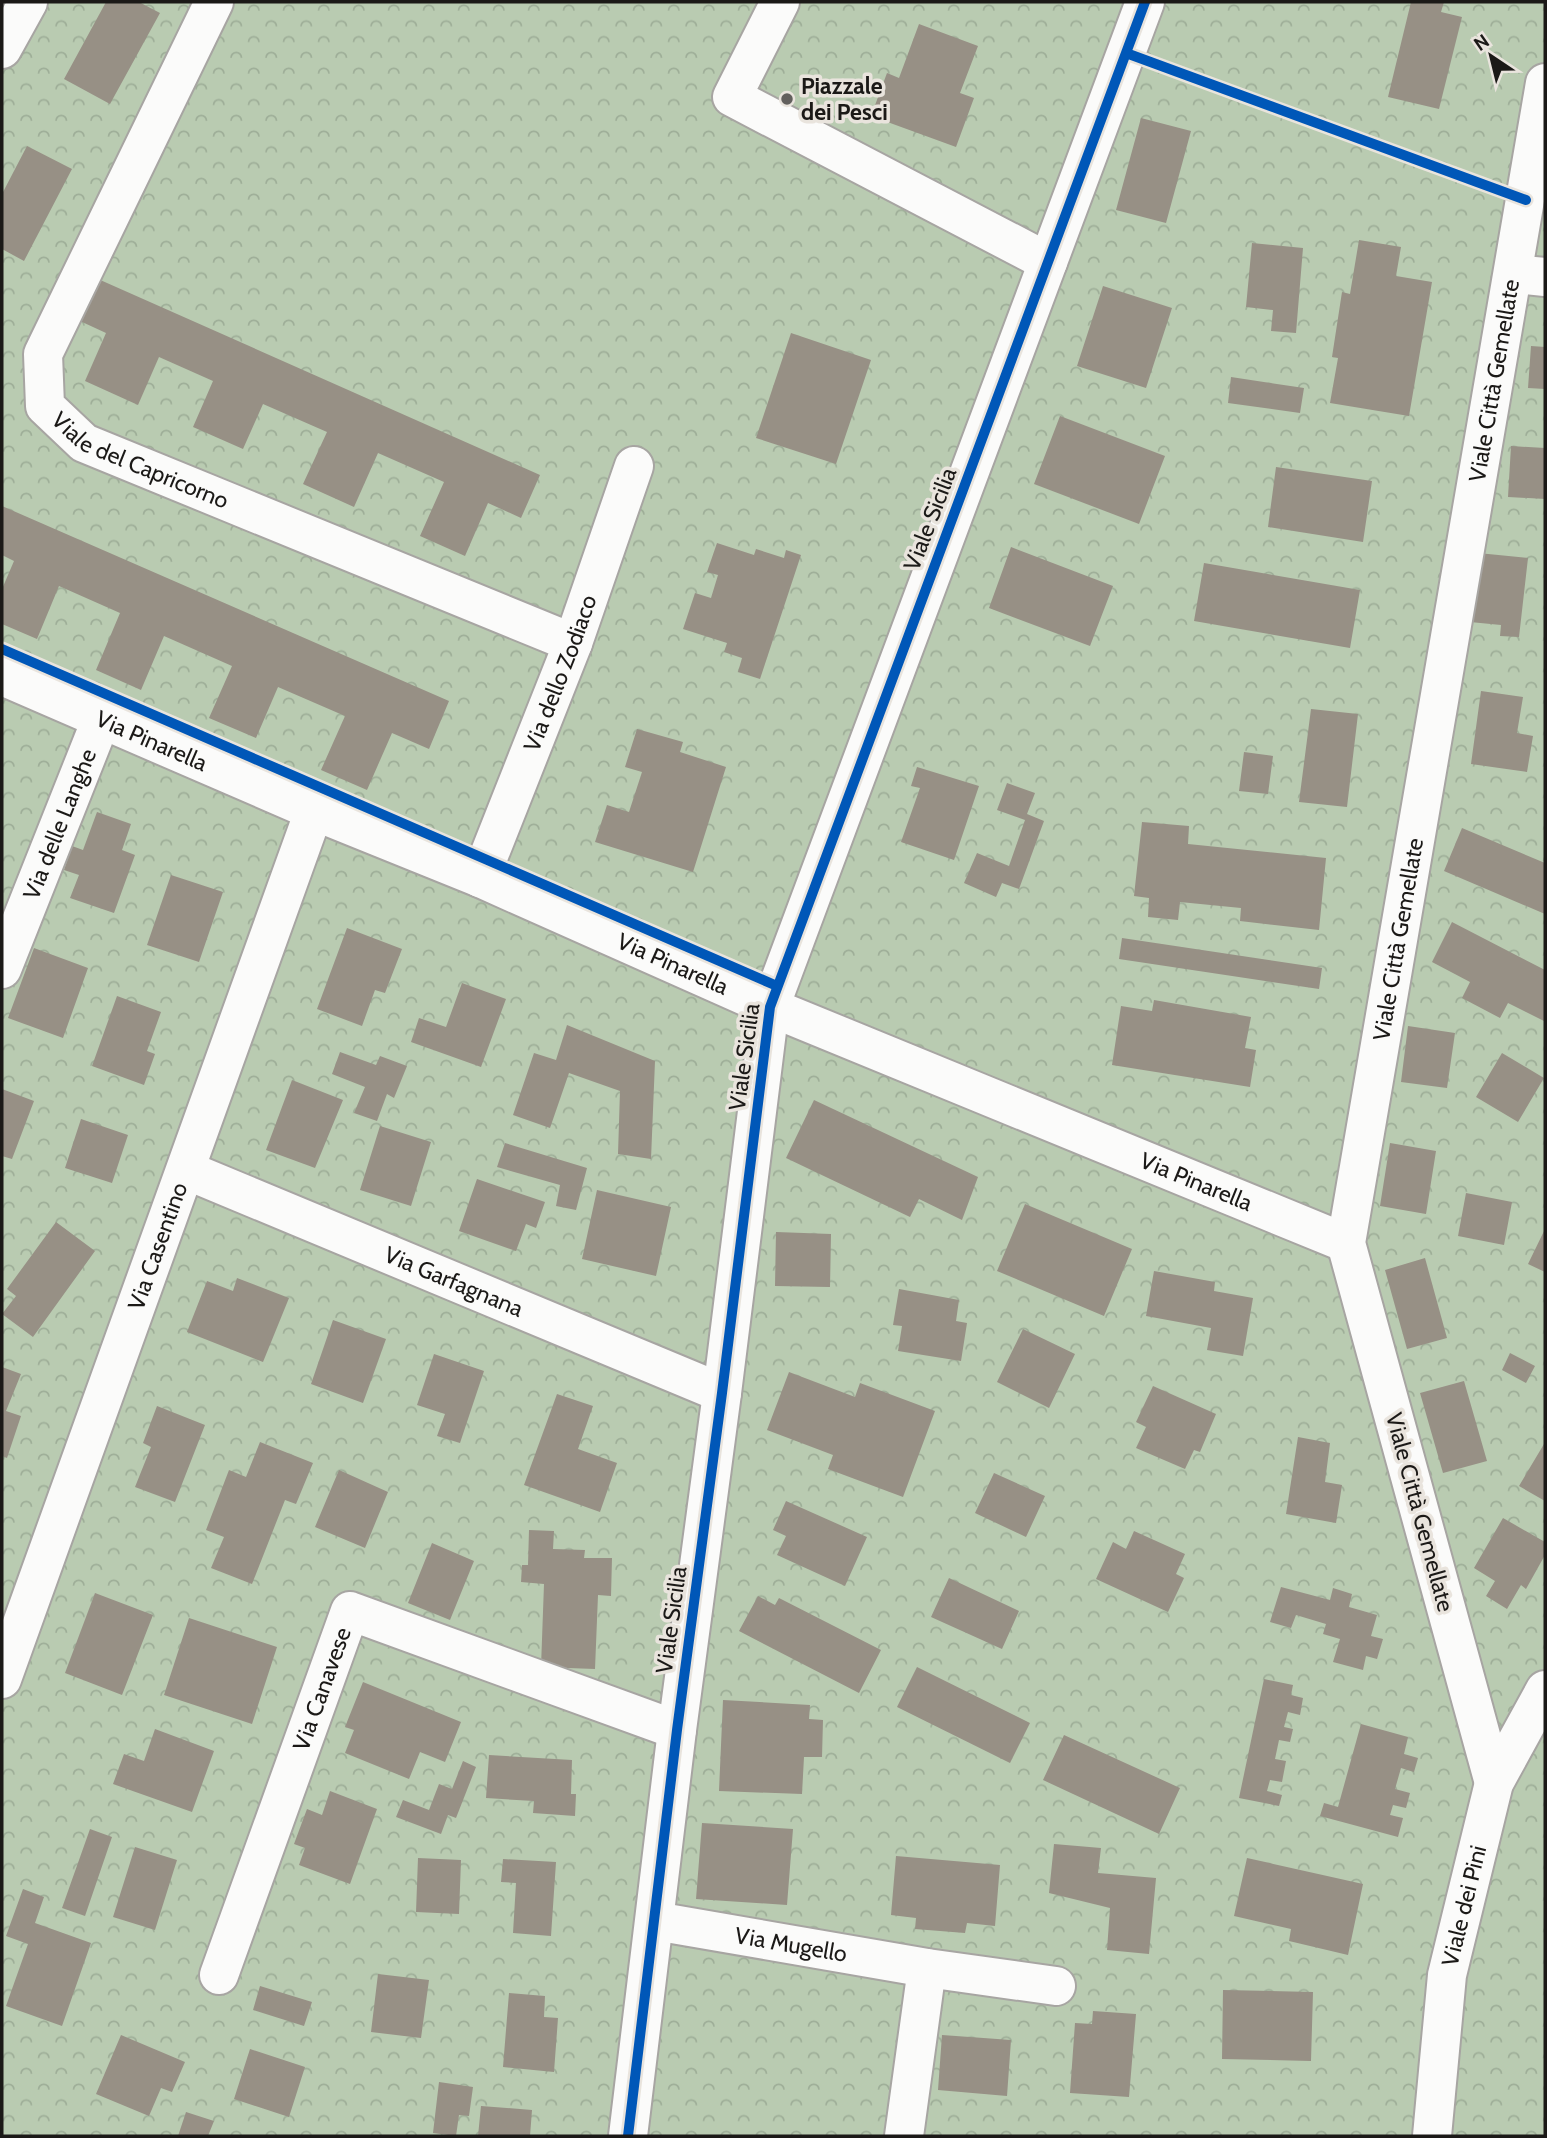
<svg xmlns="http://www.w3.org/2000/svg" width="1547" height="2138" font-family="Cabin,sans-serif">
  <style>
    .forest { fill: url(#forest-crowns) }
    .building { fill: #979085 }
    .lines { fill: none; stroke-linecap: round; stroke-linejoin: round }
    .street-casing { stroke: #a7a5a2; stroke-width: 42 }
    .secondary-casing { stroke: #a7a5a2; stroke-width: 42 }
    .street { stroke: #fbfbfa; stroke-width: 38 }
    .secondary { stroke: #fbfbfa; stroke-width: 38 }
    .cycleway-casing { stroke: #e9e4dd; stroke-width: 15 }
    .cycleway { stroke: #0057b8; stroke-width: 10 }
    .poi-dot { fill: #62605d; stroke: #e9e4dd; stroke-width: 2.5 }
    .labels { text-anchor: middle; stroke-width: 7; stroke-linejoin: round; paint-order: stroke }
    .poi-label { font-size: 23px; font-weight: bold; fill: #1b1917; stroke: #e9e4dd; text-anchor: start }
    .street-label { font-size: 23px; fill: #1b1917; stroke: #e9e4dd }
  </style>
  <defs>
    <pattern id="forest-crowns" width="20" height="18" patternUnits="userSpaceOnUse" patternTransform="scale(1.75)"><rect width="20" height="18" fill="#b9cbb1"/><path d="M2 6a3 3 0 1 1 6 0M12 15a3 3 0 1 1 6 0" fill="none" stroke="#9eae98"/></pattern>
  </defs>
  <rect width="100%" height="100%" fill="#e6e3e0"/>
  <path class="forest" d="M2 2H1545V2136H2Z"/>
  <path class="building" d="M106 2H139L160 13 110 104 64 79Z
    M1411 2H1444L1441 12 1462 17 1439 109 1388 97Z
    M919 24 978 46 960 93 974 98 956 147 871 116 887 73 899 78Z
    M1141 118 1191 131 1166 223 1116 210Z
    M27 146 72 169 24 261 2 249V194Z
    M1359 240 1401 247 1396 276 1432 282 1409 416 1330 403 1338 358 1332 357 1342 292 1350 294Z
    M1252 243 1303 248 1296 333 1271 331 1273 310 1246 307Z
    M98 279 540 475 521 518 488 503 465 556 420 536 444 482 378 453 354 507 303 484 327 432 263 404 243 449 193 427 213 381 159 357 138 405 85 381 106 333 80 321Z
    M1103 286 1172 308 1146 388 1077 366Z
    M791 333 871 360 836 464 756 438Z
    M1531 346 1545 347V389L1528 388Z
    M1231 377 1304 388 1300 413 1228 403Z
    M1060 416 1165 456 1139 524 1034 484Z
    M1511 446 1545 448V499L1508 497Z
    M1276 467 1372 481 1363 542 1268 527Z
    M2 506 449 701 429 749 392 733 367 790 321 770 345 716 278 687 256 738 209 718 232 666 164 636 141 690 96 670 120 613 59 586 37 639 2 624V589L14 561 2 555Z
    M717 543 754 555 756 549 784 558 786 550 801 555 760 679 738 672 742 658 724 652 727 643 683 629 695 593 711 598 718 575 707 572Z
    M1011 547 1113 586 1090 646 989 608Z
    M1478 553 1528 558 1519 637 1500 636 1501 625 1470 622Z
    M1204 563 1360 590 1350 648 1194 621Z
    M1481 691 1523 697 1517 733 1533 736 1527 772 1471 764Z
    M1311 709 1358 714 1347 807 1299 802Z
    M637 729 683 742 680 752 726 767 693 872 595 842 607 805 629 812 642 772 625 767Z
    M1244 752 1273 756 1268 794 1239 791Z
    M917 767 979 786 954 860 901 842 920 788 911 786Z
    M1007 783 1035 793 1027 814 1044 821 1019 889 1002 883 996 897 964 883 977 853 1009 866 1025 820 997 810Z
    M97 812 131 824 122 850 135 855 114 913 70 898 79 875 64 870 72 846 83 850Z
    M1142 822 1189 826 1188 844 1326 858 1319 930 1240 921 1241 908 1180 902 1178 920 1148 917 1149 898 1134 896Z
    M1462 828 1545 863V914L1444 871Z
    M171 875 223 892 199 962 147 945Z
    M1452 922 1545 970V1018L1544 1021 1508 1003 1500 1018 1462 998 1470 982 1432 962Z
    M347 928 402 949 385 993 375 990 362 1026 317 1009Z
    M1122 938 1322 968 1319 989 1119 959Z
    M34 948 88 968 63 1038 8 1018Z
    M462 983 506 999 481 1067 411 1042 419 1018 446 1027Z
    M117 996 161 1012 147 1051 155 1054 144 1085 92 1066Z
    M1154 1000 1251 1017 1245 1048 1256 1050 1250 1087 1112 1065 1121 1006 1152 1011Z
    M567 1025 655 1061 651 1159 618 1154 620 1091 569 1073 550 1128 513 1115 534 1053 556 1060Z
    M1408 1026 1455 1033 1447 1088 1401 1082Z
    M340 1052 376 1065 380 1056 407 1066 394 1098 387 1094 377 1121 354 1113 365 1087 332 1074Z
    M1502 1053 1544 1078 1518 1122 1476 1097Z
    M292 1080 343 1100 315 1168 266 1150Z
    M2 1089 34 1101 12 1159 2 1156Z
    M814 1100 978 1177 962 1220 919 1199 910 1217 786 1158Z
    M81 1119 128 1135 112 1183 65 1168Z
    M380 1126 431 1142 411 1206 360 1190Z
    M505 1143 587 1168 576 1210 556 1206 560 1185 497 1167Z
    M1390 1143 1436 1151 1426 1214 1380 1206Z
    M477 1179 545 1202 536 1228 526 1224 516 1251 459 1231Z
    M597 1190 671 1207 656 1276 582 1259Z
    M1466 1193 1512 1202 1504 1245 1458 1236Z
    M1025 1204 1132 1249 1104 1316 997 1271Z
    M56 1222 95 1251 33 1337 2 1314 16 1296 7 1289Z
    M1545 1229V1272L1528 1264Z
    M776 1232 831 1234 830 1287 775 1286Z
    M1425 1258 1447 1338 1407 1349 1385 1270Z
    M1154 1271 1215 1282 1214 1291 1253 1298 1243 1356 1207 1350 1211 1328 1146 1316Z
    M237 1278 289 1298 263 1362 187 1332 207 1281 233 1291Z
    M899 1289 959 1300 956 1321 967 1323 961 1361 898 1351 902 1326 893 1325Z
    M333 1320 386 1339 363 1403 311 1384Z
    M1023 1329 1075 1354 1049 1408 997 1382Z
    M1510 1353 1535 1366 1526 1383 1502 1370Z
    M434 1354 484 1371 460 1443 437 1436 445 1414 417 1405Z
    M2 1367 21 1374 6 1411 21 1416 7 1458 2 1456Z
    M789 1372 855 1397 860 1383 935 1411 903 1497 828 1469 833 1455 767 1430Z
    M1464 1381 1487 1461 1443 1473 1420 1393Z
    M1153 1386 1216 1414 1200 1452 1194 1450 1185 1469 1136 1448 1146 1427 1136 1422Z
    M557 1394 593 1406 578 1449 617 1463 600 1512 524 1485Z
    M157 1406 205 1425 175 1502 135 1487 151 1447 143 1443Z
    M1298 1437 1330 1443 1325 1482 1342 1485 1336 1523 1286 1514Z
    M260 1442 313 1463 296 1504 285 1500 252 1584 211 1568 224 1537 206 1530 229 1470 246 1477Z
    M1544 1444 1545 1445V1501L1519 1486Z
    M339 1470 388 1492 365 1548 315 1527Z
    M994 1473 1045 1496 1026 1537 975 1513Z
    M786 1501 867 1537 845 1586 777 1555 786 1536 773 1530Z
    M1503 1518 1545 1542V1555L1526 1589 1521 1585 1507 1609 1486 1596 1495 1581 1474 1568Z
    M529 1530 554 1531 553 1549 585 1550 584 1558H612L611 1596 598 1595 595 1669 541 1667 544 1584 521 1582 522 1565H528Z
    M1134 1531 1185 1554 1176 1574 1184 1578 1168 1612 1096 1579 1113 1542 1126 1549Z
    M432 1543 474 1561 450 1620 408 1603Z
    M949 1578 1019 1611 1002 1649 931 1617Z
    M1281 1587 1330 1600 1333 1588 1352 1594 1349 1607 1377 1615 1371 1636 1383 1639 1377 1659 1366 1656 1363 1670 1333 1662 1340 1639 1323 1634 1326 1624 1296 1615 1291 1628 1270 1622Z
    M95 1593 153 1615 122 1695 65 1673Z
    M758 1596 775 1605 779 1598 881 1650 859 1693 739 1631Z
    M189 1618 277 1647 252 1724 164 1695Z
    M917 1667 1030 1723 1010 1763 897 1707Z
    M1264 1679 1293 1685 1291 1695 1303 1698 1300 1715 1288 1712 1284 1727 1293 1729 1290 1742 1279 1740 1275 1759 1286 1761 1282 1782 1270 1780 1267 1791 1282 1795 1279 1806 1239 1798Z
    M363 1682 461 1722 445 1762 420 1752 409 1779 345 1753 354 1730 345 1727Z
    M723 1700 810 1705 809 1719 823 1720 822 1757H804L802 1794 719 1791Z
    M1361 1724 1408 1737 1404 1754 1418 1758 1414 1772 1401 1768 1395 1789 1410 1793 1406 1808 1393 1805 1390 1815 1403 1818 1398 1837 1320 1816 1324 1803 1338 1807Z
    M155 1729 214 1751 192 1812 113 1784 124 1754 144 1761Z
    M1064 1735 1180 1788 1159 1834 1043 1780Z
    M489 1755 572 1760 571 1794H576L575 1816 533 1813 534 1801 486 1798Z
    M463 1761 476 1767 456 1818 448 1815 441 1834 396 1817 403 1800 429 1810 439 1784 452 1789Z
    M330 1791 377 1809 350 1884 299 1865 305 1848 294 1844 307 1809 322 1815Z
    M702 1823 793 1829 787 1905 696 1899Z
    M90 1829 112 1837 85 1916 62 1908Z
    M1054 1844 1101 1848 1098 1873 1156 1878 1149 1954 1107 1950 1110 1908 1049 1893Z
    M135 1847 177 1860 155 1930 113 1917Z
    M896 1856 1000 1865 995 1926 967 1923 965 1933 915 1929 916 1918 891 1915Z
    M418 1858 461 1860 459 1914 416 1912Z
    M1247 1858 1363 1884 1348 1955 1289 1941 1291 1929 1234 1916Z
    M503 1859 556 1862 551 1936 513 1933 516 1883 501 1882Z
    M23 1889 44 1897 35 1923 91 1943 62 2026 6 2006 28 1944 6 1936Z
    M378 1974 429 1980 421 2038 371 2032Z
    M260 1986 312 2002 304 2026 253 2010Z
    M1223 1990 1313 1992 1311 2061 1222 2059Z
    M509 1993 545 1996 544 2017 558 2018 554 2072 503 2067Z
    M1093 2011 1136 2014 1129 2097 1070 2093 1075 2023 1092 2024Z
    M121 2035 185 2062 172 2092 161 2088 149 2116 96 2094Z
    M942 2035 1011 2040 1007 2096 938 2090Z
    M250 2049 305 2067 289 2117 234 2099Z
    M439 2082 473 2087 469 2116 459 2115 456 2136 433 2133Z
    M481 2106 532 2110 530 2136H478Z
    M186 2112 214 2121 208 2136H178Z"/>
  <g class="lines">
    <defs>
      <g id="street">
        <path id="s1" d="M214 2 43 354 45 406 84 443 573 643"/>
        <path d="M780 2 732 97 1048 262"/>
        <path d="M2 49 28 2"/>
        <path d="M1513 274 1545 277"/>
        <path id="s2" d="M480 878 573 643 634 466"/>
        <path id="s3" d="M2 969 101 720"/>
        <path id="s4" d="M186 1170 722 1393"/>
        <path id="s5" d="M2 1679 314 811"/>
        <path id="s6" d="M1494 1783 1346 1243 1545 83"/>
        <path id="s7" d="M655 1921 927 1968 1056 1986"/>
        <path id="s8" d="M219 1975 350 1611 677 1730"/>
        <path d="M628 2136 677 1730 722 1393 770 1007 1145 2"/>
        <path d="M904 2136 927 1968"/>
        <path id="s9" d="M1432 2136 1447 1975 1494 1783 1545 1690"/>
      </g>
      <g id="secondary">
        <path id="s10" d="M2 676 314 811 480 878 770 1007 1346 1243"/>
      </g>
    </defs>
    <use href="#street" class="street-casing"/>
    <use href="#secondary" class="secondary-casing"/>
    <use href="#street" class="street"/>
    <use href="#secondary" class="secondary"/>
    <defs>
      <path id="cycleway" d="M1126 53 1526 200
        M2 649 777 986
        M628 2136 677 1730 722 1393 770 1007 1145 2"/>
    </defs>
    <use href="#cycleway" class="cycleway-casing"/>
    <use href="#cycleway" class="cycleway"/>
  </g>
  <circle class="poi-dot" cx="787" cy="99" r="7"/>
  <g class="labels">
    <g class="poi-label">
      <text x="801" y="94">Piazzale<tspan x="801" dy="26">dei Pesci</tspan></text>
    </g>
    <g class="street-label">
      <text dy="8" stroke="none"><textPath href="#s6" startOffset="1435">Viale Città Gemellate</textPath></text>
      <text dy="8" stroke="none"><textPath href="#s1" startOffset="555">Viale del Capricorno</textPath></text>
      <text transform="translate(930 519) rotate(-69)" y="8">Viale Sicilia</text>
      <text dy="8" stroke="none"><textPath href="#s2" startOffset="220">Via dello Zodiaco</textPath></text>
      <text dy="8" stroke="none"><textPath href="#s10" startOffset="163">Via Pinarella</textPath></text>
      <text dy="8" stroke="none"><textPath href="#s3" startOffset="156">Via delle Langhe</textPath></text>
      <text dy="8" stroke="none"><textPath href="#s6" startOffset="868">Viale Città Gemellate</textPath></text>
      <text dy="8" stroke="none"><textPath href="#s10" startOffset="730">Via Pinarella</textPath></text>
      <text transform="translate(744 1057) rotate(-82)" y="8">Viale Sicilia</text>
      <text dy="8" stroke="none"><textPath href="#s10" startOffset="1297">Via Pinarella</textPath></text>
      <text dy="8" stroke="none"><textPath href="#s5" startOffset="460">Via Casentino</textPath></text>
      <text dy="8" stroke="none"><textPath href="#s4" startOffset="290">Via Garfagnana</textPath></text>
      <text transform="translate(1420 1512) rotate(75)" y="8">Viale Città Gemellate</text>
      <text transform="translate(671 1620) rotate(-82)" y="8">Viale Sicilia</text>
      <text dy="8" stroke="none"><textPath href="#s8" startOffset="304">Via Canavese</textPath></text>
      <text dy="8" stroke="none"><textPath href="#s9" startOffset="233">Viale dei Pini</textPath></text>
      <text dy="8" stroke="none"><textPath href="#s7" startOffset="138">Via Mugello</textPath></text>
    </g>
  </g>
  <rect width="1547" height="2138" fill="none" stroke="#1b1917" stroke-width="7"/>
  <g transform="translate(1491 56) rotate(325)" stroke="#e9e4dd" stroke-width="5" paint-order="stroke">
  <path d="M0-5L12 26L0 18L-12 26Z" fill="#1b1917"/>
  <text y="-10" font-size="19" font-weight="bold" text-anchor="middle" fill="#1b1917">N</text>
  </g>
</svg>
